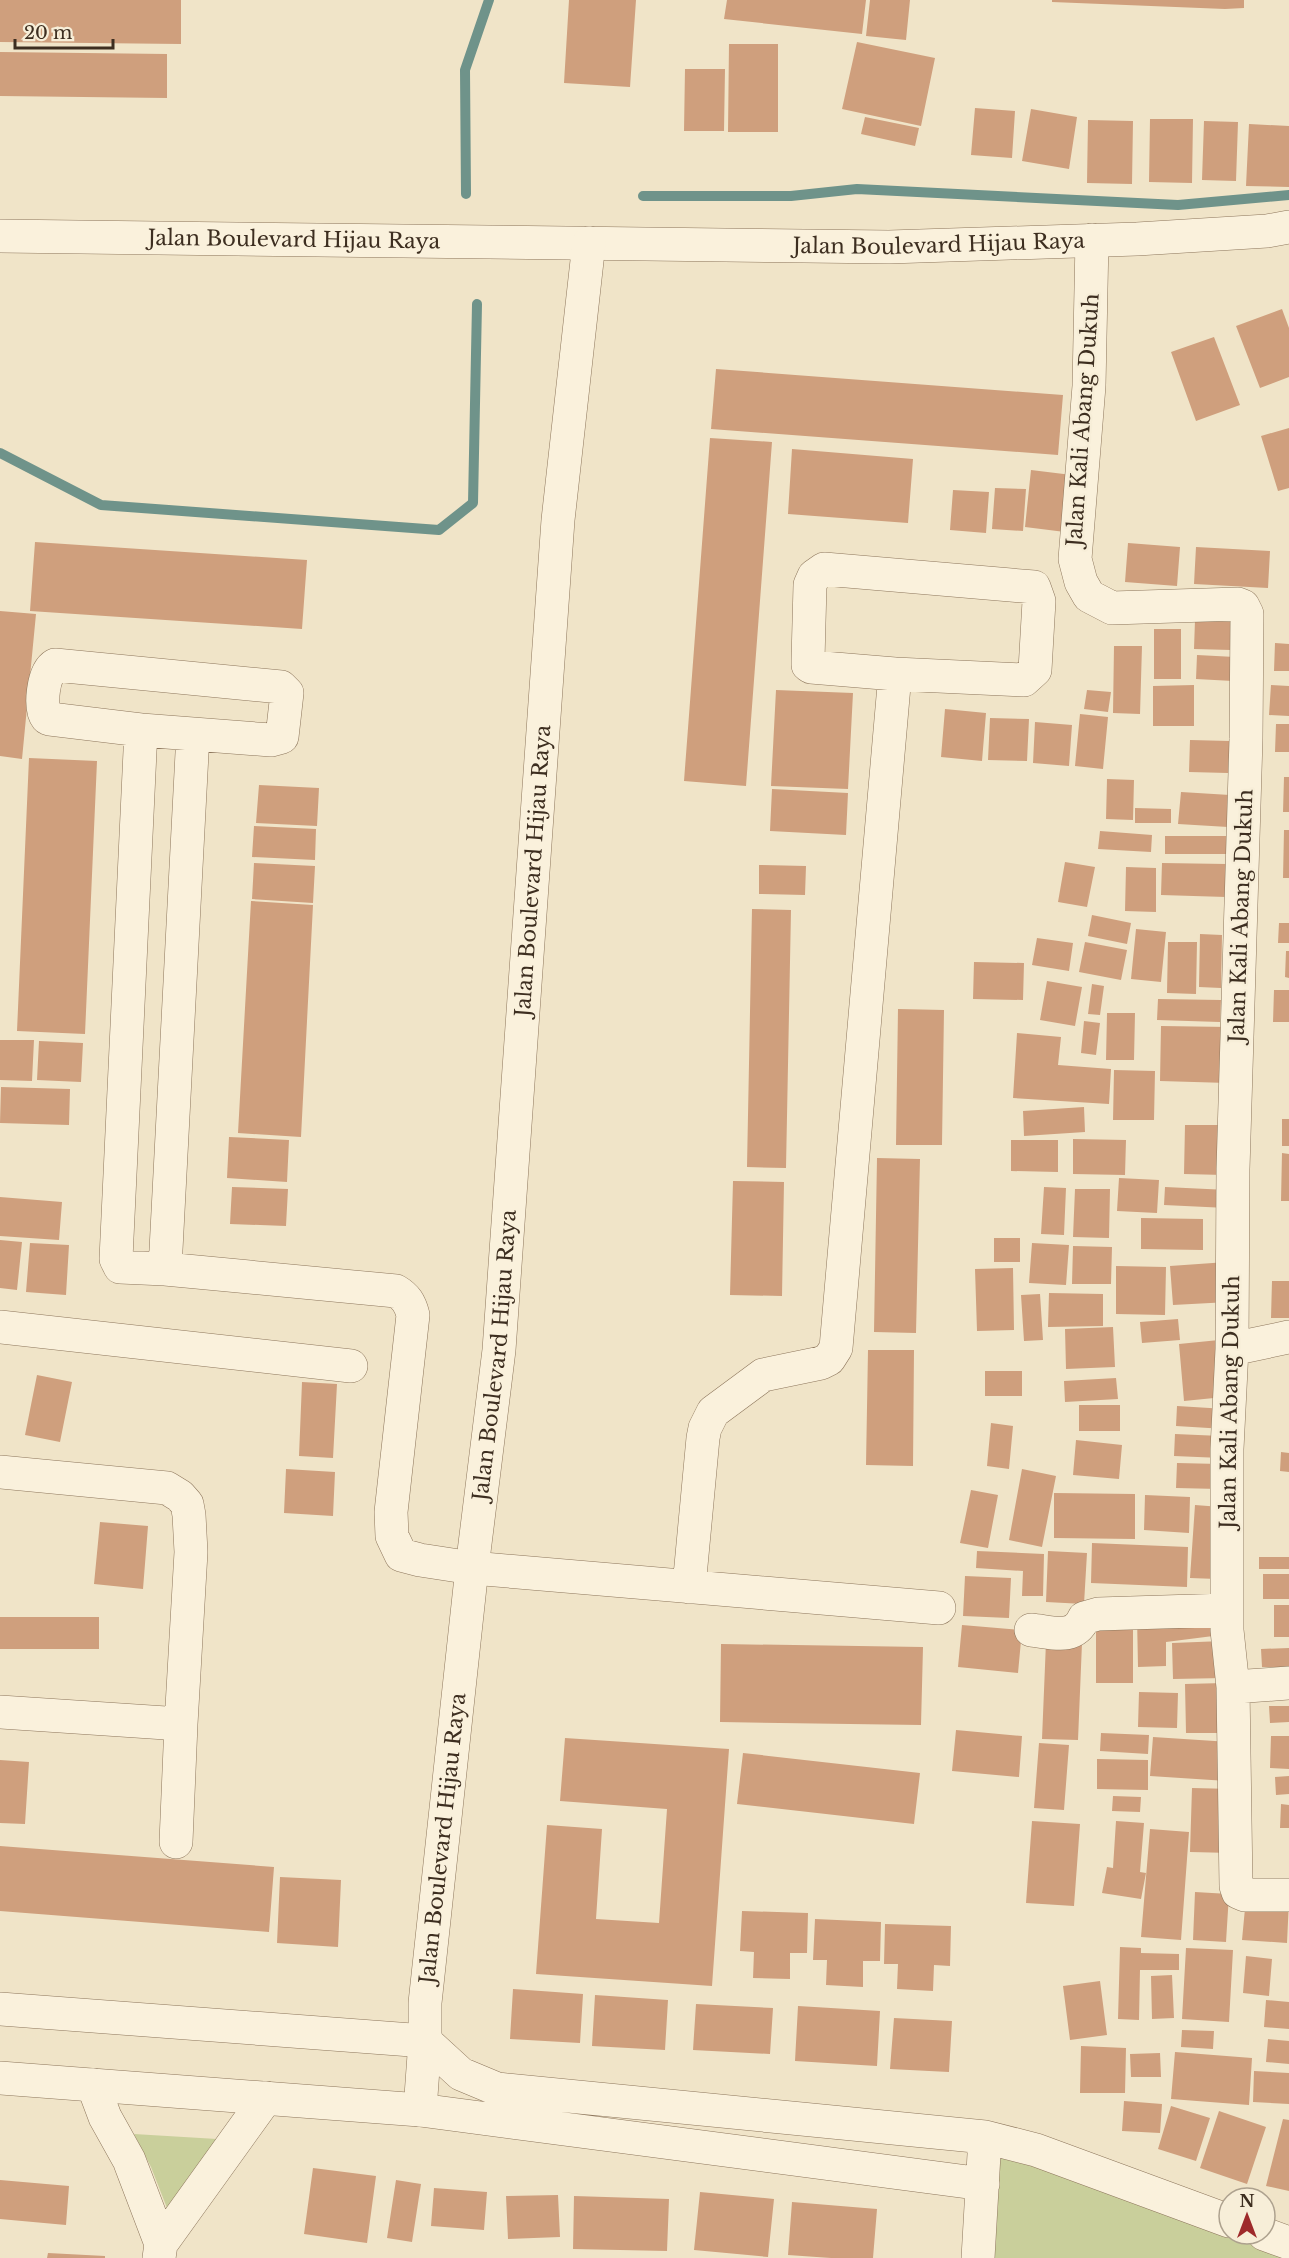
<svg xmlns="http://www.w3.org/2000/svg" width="1289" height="2258" font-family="'Libre Baskerville',serif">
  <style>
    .green { fill: #c9cf9b }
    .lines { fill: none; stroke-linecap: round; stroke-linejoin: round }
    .stream { stroke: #6f938a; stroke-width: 10 }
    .building { fill: #cf9f7d }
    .minor-casing { stroke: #8d765c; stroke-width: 34 }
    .tertiary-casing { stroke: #8d765c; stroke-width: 34 }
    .minor { stroke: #faf1dc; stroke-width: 33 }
    .tertiary { stroke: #faf1dc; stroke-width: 33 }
    .labels { text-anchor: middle; stroke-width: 5; stroke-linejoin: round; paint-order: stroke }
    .street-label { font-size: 21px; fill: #3d2e20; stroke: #f7eed8 }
  </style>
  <rect width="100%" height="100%" fill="#f0e4c8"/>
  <path class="green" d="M134 2134 217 2139 167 2208 151 2167Z
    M985 2137 1229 2234H1262L1289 2258H978Z"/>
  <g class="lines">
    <path class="stream" d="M466 194 465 70 489 0
      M643 196H791L857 189 1178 205 1289 195
      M0 453 101 505 439 530 473 503 477 304"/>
  </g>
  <path class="building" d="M0 0H181V44L0 42Z
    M569 0H636L630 87 564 83Z
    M727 0H866L862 34 724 19Z
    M870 0H910L906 40 866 36Z
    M1052 0H1244V8L1225 9 1052 2Z
    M857 42 935 58 921 126 842 109Z
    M729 44H778V132H728Z
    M0 52 167 54V98L0 96Z
    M685 69H725L724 131H684Z
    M975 108 1015 111 1012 158 971 155Z
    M1031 109 1077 117 1069 169 1022 161Z
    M865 117 919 128 915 146 861 134Z
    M1150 119H1193L1192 183 1149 182Z
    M1088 120 1133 121 1132 184 1087 183Z
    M1204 121 1238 122 1236 181 1202 180Z
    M1249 124 1289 126V187L1246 186Z
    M1282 309 1289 328V377L1260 388 1236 326Z
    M1214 337 1240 405 1196 421 1171 352Z
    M716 369 1063 395 1058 455 711 429Z
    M1289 428V488L1278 491 1261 436Z
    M710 438 772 442 746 786 684 781Z
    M792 449 913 459 908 523 788 514Z
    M1031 470 1080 476 1073 533 1025 527Z
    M995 488 1026 489 1023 531 992 529Z
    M953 490 989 492 986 533 950 530Z
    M35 542 307 560 302 629 30 611Z
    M1128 543 1180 547 1177 586 1125 582Z
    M1196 547 1270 551 1268 588 1194 584Z
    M0 611 36 614 22 759 0 756Z
    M1195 620 1232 622 1231 650 1194 649Z
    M1154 629H1181V679H1154Z
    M1275 643 1289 644V671H1274Z
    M1114 646H1142L1140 714 1113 713Z
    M1197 655 1235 657 1233 681 1196 679Z
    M1194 685V726H1153V686Z
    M1271 685 1289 686V716L1269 715Z
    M776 690 853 693 848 789 771 786Z
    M1087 690 1111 692 1108 712 1084 709Z
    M945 709 986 713 982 761 941 757Z
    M1080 714 1108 717 1103 769 1075 766Z
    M990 718 1029 719 1027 761 988 760Z
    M1035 722 1072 725 1069 766 1033 763Z
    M1276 724H1289V752H1275Z
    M1190 740 1230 741 1228 773 1189 772Z
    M29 758 97 761 85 1034 17 1031Z
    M1284 777H1289V812H1283Z
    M1107 779 1134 780 1133 820 1106 819Z
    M259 785 319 788 317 826 256 823Z
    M772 789 848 793 846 835 770 831Z
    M1181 792 1230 795 1228 827 1178 824Z
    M1135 808 1171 809V823H1135Z
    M254 826 316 829 315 860 252 857Z
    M1284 830H1289V878H1283Z
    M1100 831 1152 835 1151 852 1098 849Z
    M1165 836H1228V854H1165Z
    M1065 862 1095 867 1087 907 1058 902Z
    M254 863 315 866 313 903 252 899Z
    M1162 863 1227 864 1226 897 1161 895Z
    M759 865 806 866 805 895 759 894Z
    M1126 867 1156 868V912L1125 911Z
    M251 901 313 905 301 1137 238 1133Z
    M752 909 791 910 786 1168 747 1167Z
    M1092 915 1131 923 1127 944 1088 936Z
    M1279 923H1289V943H1278Z
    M1136 929 1166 932 1161 982 1131 979Z
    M1200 934 1222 935 1221 988 1199 987Z
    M1037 938 1073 943 1069 971 1032 965Z
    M1085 942 1127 950 1121 980 1079 972Z
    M1168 942H1197L1196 994 1167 993Z
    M1286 951H1289V978L1285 977Z
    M974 962 1024 963 1023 1000 973 999Z
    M1047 981 1082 987 1075 1026 1040 1020Z
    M1092 984 1104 986 1100 1015 1088 1014Z
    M1274 990H1289V1022H1273Z
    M1158 999 1221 1000 1220 1022 1157 1020Z
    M898 1009 944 1010 942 1145H896Z
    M1107 1013H1135L1134 1060H1106Z
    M1084 1021 1100 1023 1096 1055 1081 1053Z
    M1161 1026 1229 1027 1228 1083 1160 1081Z
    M1017 1033 1061 1037 1058 1065 1111 1069 1109 1104 1013 1098Z
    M0 1040H34L32 1081 0 1080Z
    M39 1041 83 1043 81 1082 37 1080Z
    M1114 1070 1155 1071 1154 1120H1113Z
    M1 1087 70 1089 69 1125 0 1123Z
    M1084 1107 1085 1132 1024 1136 1023 1111Z
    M1282 1119H1289V1146H1282Z
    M1185 1125H1225L1224 1175 1184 1174Z
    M229 1137 289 1140 287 1182 227 1178Z
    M1073 1139 1126 1140 1125 1175 1073 1174Z
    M1011 1140H1058V1172L1011 1171Z
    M1282 1153 1289 1154V1201H1281Z
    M877 1158 920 1159 916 1333 874 1332Z
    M1119 1178 1159 1180 1157 1213 1117 1211Z
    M733 1181 784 1182 782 1296 730 1295Z
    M232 1187 288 1189 286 1226 230 1224Z
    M1044 1187 1066 1188 1064 1235 1041 1234Z
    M1165 1187 1228 1190 1227 1208 1164 1205Z
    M1075 1189H1110L1109 1238 1073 1237Z
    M0 1197 62 1202 59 1240 0 1236Z
    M1141 1218 1203 1219V1250L1141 1249Z
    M994 1238H1020V1262H994Z
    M0 1240 22 1242 17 1290 0 1288Z
    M30 1243 69 1245 66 1295 26 1292Z
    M1032 1243 1069 1245 1066 1285 1029 1283Z
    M1073 1246 1112 1247 1111 1284H1072Z
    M1227 1262 1229 1302 1173 1305 1170 1266Z
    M1116 1266 1166 1267 1165 1315 1116 1314Z
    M1013 1268 1014 1330 977 1331 975 1269Z
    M1272 1281H1289V1318H1271Z
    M1049 1293 1103 1294V1326L1048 1327Z
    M1040 1294 1043 1340 1024 1341 1021 1295Z
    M1178 1319 1180 1340 1142 1343 1140 1322Z
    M1113 1327 1115 1367 1066 1369 1065 1329Z
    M1219 1340 1224 1397 1184 1401 1179 1344Z
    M868 1350H914L913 1466 866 1465Z
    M985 1371H1022V1396H985Z
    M37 1375 72 1382 60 1442 25 1435Z
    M1116 1378 1118 1399 1065 1402 1064 1381Z
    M302 1382 337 1384 333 1458 299 1456Z
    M1079 1405H1120V1431H1079Z
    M1177 1406 1226 1409 1225 1429 1176 1426Z
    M991 1423 1013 1426 1009 1469 987 1466Z
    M1175 1434 1221 1436V1458L1174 1456Z
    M1076 1440 1122 1445 1119 1479 1073 1475Z
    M1281 1452 1289 1453V1472L1280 1471Z
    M1177 1463 1220 1464 1219 1489 1176 1488Z
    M286 1469 335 1472 333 1516 284 1513Z
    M1022 1469 1056 1476 1042 1547 1009 1540Z
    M971 1490 998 1495 988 1548 960 1543Z
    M1054 1493 1135 1494V1539L1054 1538Z
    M1145 1495 1190 1497 1189 1533 1144 1530Z
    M1195 1505 1221 1507 1217 1579 1190 1578Z
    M100 1522 148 1526 143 1589 94 1584Z
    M1092 1543 1188 1547 1187 1587 1091 1583Z
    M977 1551 1044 1554 1043 1596H1022L1023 1571 976 1568Z
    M1048 1551 1087 1553 1084 1604 1046 1602Z
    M1259 1557H1289V1569H1259Z
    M1263 1574H1289V1599H1263Z
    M965 1576 1011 1578 1009 1618 963 1616Z
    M1274 1605H1289V1637H1274Z
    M1218 1615 1221 1635 1166 1642V1666L1138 1667 1137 1616Z
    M0 1617H99V1649H0Z
    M1096 1621H1133V1683H1096Z
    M962 1625 1022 1630 1018 1673 958 1667Z
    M1223 1641 1224 1678 1173 1679 1172 1643Z
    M1046 1642 1082 1643 1078 1740 1042 1739Z
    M721 1644 923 1647 921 1725 720 1722Z
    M1289 1648V1667H1262L1261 1649Z
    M1224 1683 1225 1733H1186L1185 1684Z
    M1139 1692 1178 1693 1177 1728 1138 1727Z
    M1269 1706H1289V1722L1270 1723Z
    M956 1730 1022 1736 1019 1777 952 1771Z
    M1101 1733 1149 1735 1148 1754 1100 1751Z
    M1271 1736H1289V1769L1270 1768Z
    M1153 1737 1230 1742 1227 1781 1150 1776Z
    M565 1738 729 1749 712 1986 536 1974 547 1825 602 1829 596 1919 659 1923 667 1809 560 1801Z
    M1039 1743 1069 1745 1064 1810 1034 1808Z
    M743 1753 920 1773 914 1824 737 1804Z
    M1097 1759 1148 1760V1790L1097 1789Z
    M0 1760 29 1762 25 1824 0 1823Z
    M1289 1776V1794L1276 1795 1275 1777Z
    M1192 1788 1234 1789 1232 1853 1190 1852Z
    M1113 1796 1141 1797 1140 1812 1112 1811Z
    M1281 1804 1289 1805V1828H1280Z
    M1032 1821 1080 1824 1074 1906 1026 1903Z
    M1116 1821 1144 1823 1140 1872 1146 1873 1141 1899 1102 1893 1107 1867 1113 1868Z
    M1150 1829 1189 1832 1181 1940 1141 1937Z
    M0 1846 274 1867 269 1932 0 1911Z
    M280 1877 341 1880 338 1947 277 1943Z
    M1195 1892 1229 1894 1226 1942 1193 1940Z
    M1246 1898 1289 1900 1287 1943 1242 1940Z
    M742 1911 808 1913 807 1953H790V1979L753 1978 754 1952 740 1951Z
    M815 1919 881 1922 880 1961H863V1987L826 1985 827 1960H813Z
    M885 1924 951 1926 950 1966 934 1965 933 1991 897 1989 898 1964H884Z
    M1120 1947 1141 1948V1953L1179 1954V1970H1140L1139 2020 1118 2019Z
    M1186 1948 1233 1950 1229 2022 1182 2019Z
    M1246 1956 1272 1959 1269 1996 1243 1993Z
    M1172 1975 1174 2018 1152 2019 1151 1976Z
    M1100 1981 1107 2035 1070 2040 1063 1986Z
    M513 1989 583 1994 580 2043 510 2039Z
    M595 1995 668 2000 665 2050 592 2046Z
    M1266 2000 1289 2002V2029L1264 2027Z
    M696 2004 773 2008 770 2054 693 2050Z
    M798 2006 880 2011 877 2066 795 2061Z
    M894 2018 952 2021 949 2072 890 2069Z
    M1182 2030 1214 2031 1213 2049 1181 2047Z
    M1268 2039 1289 2041V2064L1266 2062Z
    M1081 2046 1126 2048 1125 2093H1080Z
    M1175 2052 1252 2058 1249 2105 1171 2099Z
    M1160 2053 1161 2077H1131L1130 2054Z
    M1254 2071 1289 2073V2104L1253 2102Z
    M1124 2101 1162 2104 1160 2133 1122 2131Z
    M1171 2106 1210 2118 1196 2161 1158 2149Z
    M1219 2111 1266 2127 1247 2184 1200 2168Z
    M1283 2119 1289 2120V2191L1266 2186Z
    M313 2168 376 2176 367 2243 304 2234Z
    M0 2180 69 2186 66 2225 0 2219Z
    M396 2180 421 2184 412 2242 387 2238Z
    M434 2188 487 2192 484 2230 431 2226Z
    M700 2192 774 2199 768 2257 694 2250Z
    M558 2195 560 2237 508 2239 506 2196Z
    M574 2196 669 2199 667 2251 573 2249Z
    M792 2202 877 2209 873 2258H831L788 2255Z
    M48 2253 105 2256V2258H47Z"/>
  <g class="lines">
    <defs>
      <path id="minor" d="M1092 240 1089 386 1075 559 1081 582 1089 596 1112 608 1238 604 1243 606 1247 614 1246 739 1233 1169 1232 1349 1227 1449V1630L1233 1687 1236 1886 1238 1892 1245 1895H1289
        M824 569 1034 587 1039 601 1035 670 1024 680 895 674 811 667 808 665V660L810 585 814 576Z
        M55 665 281 687 287 693 282 737 271 740 141 730 50 719 47 718C39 708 43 672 55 665Z
        M141 730 116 1259 120 1267 165 1269 396 1291C406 1297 410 1303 413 1315L391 1512 392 1536 401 1555 420 1560 472 1568 939 1608
        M165 1269 193 734
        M0 1327 351 1366
        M1232 1349 1289 1337
        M0 1472 167 1488 180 1496 187 1504 189 1515 191 1552 181 1724 0 1712
        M689 1587 703 1438 705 1428 713 1412 763 1375 821 1363 829 1359 836 1348 895 674
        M1031 1630C1052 1632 1074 1641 1084 1618L1098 1614 1227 1610
        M1233 1687 1289 1683
        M176 1842 181 1724
        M425 2041 461 2074 497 2089 985 2137 1036 2150 1229 2221
        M93 2085 105 2117 129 2160 161 2244 159 2258
        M420 2110 983 2184
        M1264 2234 1289 2243
        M161 2244 266 2098
        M978 2258 985 2137"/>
      <g id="tertiary">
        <path id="s1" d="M0 236 889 247 1137 239 1267 231 1289 227"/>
        <path d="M0 2009 425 2041"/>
        <path id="s2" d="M0 2078 420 2110 425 2041V2003L472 1568 499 1350 558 520 589 243"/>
      </g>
    </defs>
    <use href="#minor" class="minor-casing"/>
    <use href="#tertiary" class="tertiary-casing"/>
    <use href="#minor" class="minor"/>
    <use href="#tertiary" class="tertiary"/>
  </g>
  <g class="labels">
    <g class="street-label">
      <text dy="7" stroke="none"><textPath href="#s1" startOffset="294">Jalan Boulevard Hijau Raya</textPath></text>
      <text dy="7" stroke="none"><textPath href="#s1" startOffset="939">Jalan Boulevard Hijau Raya</textPath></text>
      <text transform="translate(1083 420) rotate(-86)" y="7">Jalan Kali Abang Dukuh</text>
      <text dy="7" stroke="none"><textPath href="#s2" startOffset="1666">Jalan Boulevard Hijau Raya</textPath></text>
      <text transform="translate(1241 916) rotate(-88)" y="7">Jalan Kali Abang Dukuh</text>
      <text dy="7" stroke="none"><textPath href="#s2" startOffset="1180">Jalan Boulevard Hijau Raya</textPath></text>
      <text transform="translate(1230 1402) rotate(-89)" y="7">Jalan Kali Abang Dukuh</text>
      <text dy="7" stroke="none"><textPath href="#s2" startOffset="694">Jalan Boulevard Hijau Raya</textPath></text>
    </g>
  </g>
  <g transform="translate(1247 2216)"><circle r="28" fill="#f7eed8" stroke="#ada18e" stroke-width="1.5"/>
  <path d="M0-4.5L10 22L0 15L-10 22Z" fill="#9e2a2b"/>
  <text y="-9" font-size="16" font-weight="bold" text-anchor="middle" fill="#3d2e20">N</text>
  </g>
  <path d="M15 39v9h98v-9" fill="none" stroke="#3d2e20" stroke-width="3"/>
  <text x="24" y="39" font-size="18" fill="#3d2e20" stroke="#f7eed8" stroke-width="4.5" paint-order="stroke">20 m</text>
</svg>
